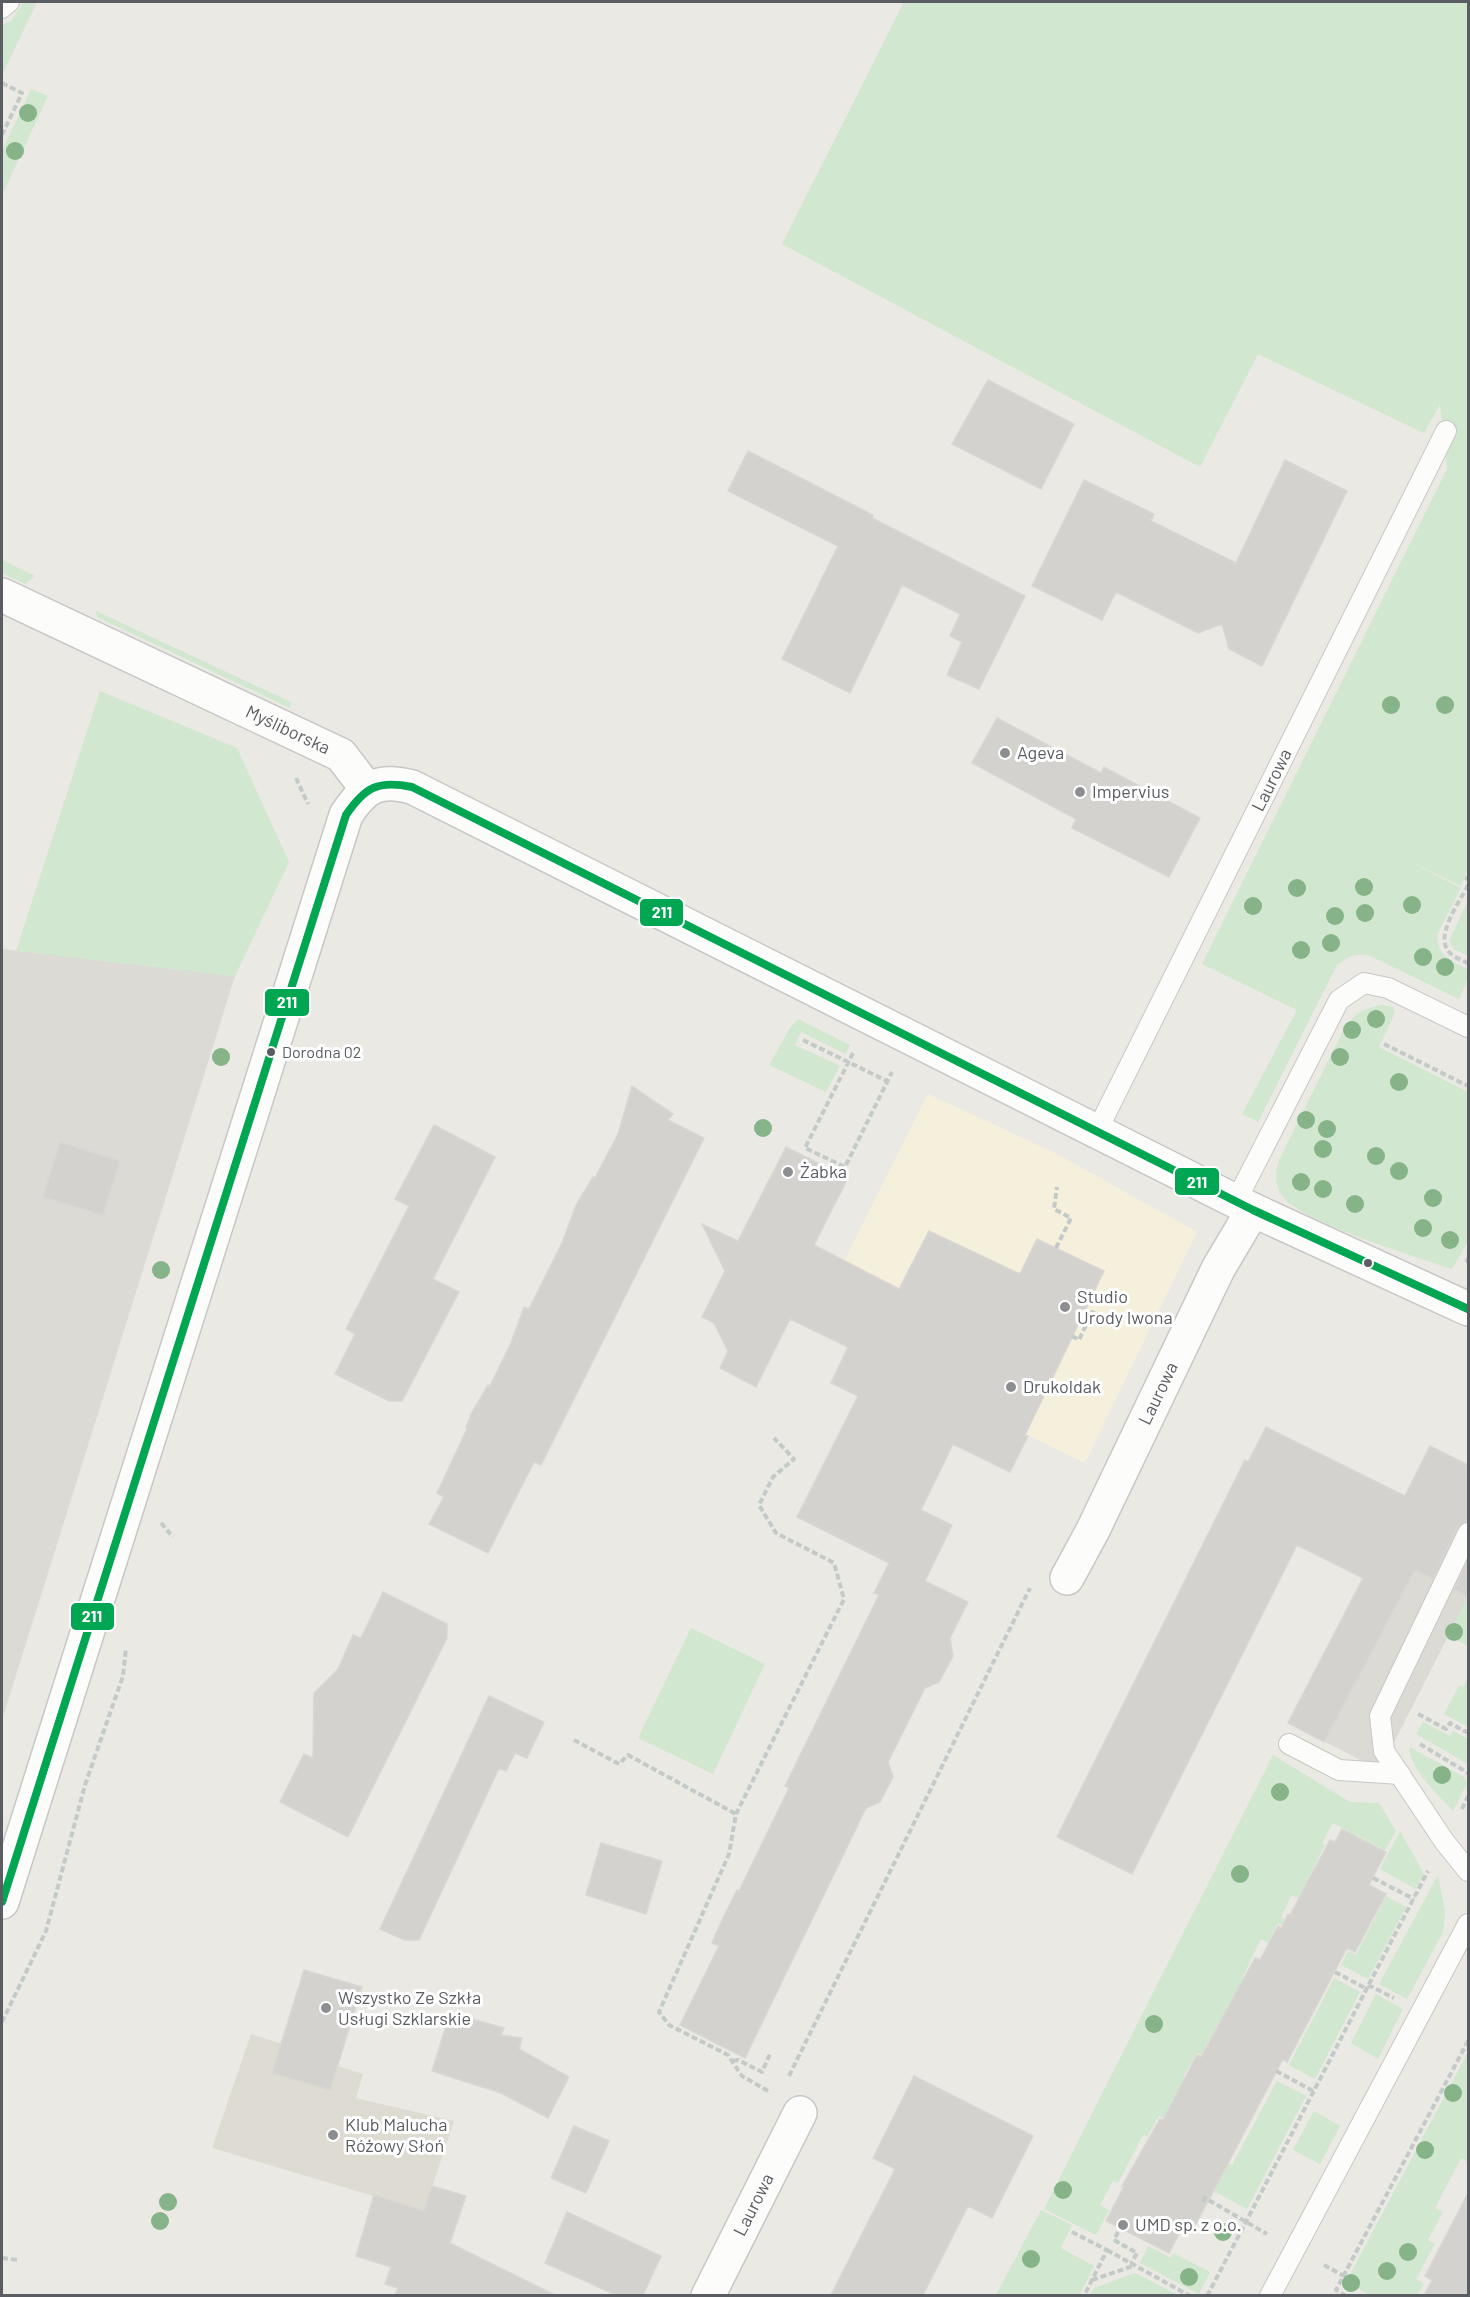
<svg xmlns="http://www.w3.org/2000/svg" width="1470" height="2297" font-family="Barlow,sans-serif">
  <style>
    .commercial { fill: #f5f0dc }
    .industrial { fill: #dbdad5 }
    .education { fill: #dedbd3 }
    .green { fill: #d1e7cf }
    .building { fill: #d4d2cf; stroke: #d9d7d3; stroke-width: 1.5 }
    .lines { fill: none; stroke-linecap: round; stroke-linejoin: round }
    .service-casing { stroke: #c7c7c6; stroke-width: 22 }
    .minor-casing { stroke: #c7c7c6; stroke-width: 36 }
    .tertiary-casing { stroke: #c7c7c6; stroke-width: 36 }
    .path { stroke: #c4cac7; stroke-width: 4; stroke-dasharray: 6 3; stroke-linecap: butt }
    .service { stroke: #fcfcfb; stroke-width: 20 }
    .minor { stroke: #fcfcfb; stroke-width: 33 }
    .tertiary { stroke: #fcfcfb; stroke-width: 33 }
    .bus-1-casing { stroke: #fff; stroke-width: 12 }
    .bus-1 { stroke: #00a651; stroke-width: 8 }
    .tree { fill: #86b387 }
    .poi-dot { fill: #8c8e90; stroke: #fff; stroke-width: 2 }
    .bus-dot { fill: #5a5d62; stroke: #fff; stroke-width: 2 }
    .labels { text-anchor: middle; stroke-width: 6; stroke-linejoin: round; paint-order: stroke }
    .bus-label { font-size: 16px; fill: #5a5d62; stroke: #fff; text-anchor: start }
    .street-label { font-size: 18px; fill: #5a5d62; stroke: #fff }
    .poi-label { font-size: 18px; fill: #5a5d62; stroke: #fff; text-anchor: start }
    .line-badge { stroke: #fff; stroke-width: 2 }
    .badge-label { font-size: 16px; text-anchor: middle; font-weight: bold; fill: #fff }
  </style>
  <rect width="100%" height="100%" fill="#eae9e4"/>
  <path class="commercial" d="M928 1094 1055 1153 1197 1232 1085 1463 810 1329Z"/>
  <path class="industrial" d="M2 949 235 976 2 1720Z
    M1430 1446 1468 1466V1597L1380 1770 1288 1723Z"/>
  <path class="education" d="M251 2034 339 2062 338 2066 363 2074 356 2098 454 2121 424 2211 212 2148Z"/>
  <path class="green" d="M24 2H37L3 73H2V25L11 21Z
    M904 2H1468V870L1461 886 1407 860 1461 888 1437 935C1438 958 1451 960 1468 969V978L1459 999 1368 955C1355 953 1348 957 1337 965L1258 1122 1242 1114 1297 1010 1202 964 1447 469 1440 404 1424 433 1258 354 1200 467 782 244Z
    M31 89 48 96 2 195V151Z
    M2 560 35 576 25 584 2 573Z
    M96 611 291 702 290 708 97 617Z
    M100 691 237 748 289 862 235 976 16 951Z
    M1468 900V956L1454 949 1449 941Z
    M1382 1005 1393 1007 1395 1013 1379 1047 1468 1092V1241L1452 1269C1419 1258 1300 1221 1283 1197 1274 1185 1275 1171 1280 1158L1346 1025C1356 1013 1367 1007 1382 1005Z
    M798 1019 850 1045 846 1054 801 1032 795 1045 840 1066 826 1092 769 1065 790 1028Z
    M1468 1597V1646L1448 1636Z
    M691 1628 765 1664 713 1774 638 1738Z
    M1468 1676V1727L1444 1714 1459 1686 1463 1687Z
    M1423 1722 1450 1736 1453 1731 1468 1739V1764L1416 1734Z
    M1410 1747 1464 1777 1467 1783 1453 1811C1441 1798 1406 1765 1410 1747Z
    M1273 1755 1350 1802 1379 1803 1396 1831 1385 1850 1333 1823 1322 1843 1325 1845 1309 1877 1312 1879 1301 1900 1292 1895 1281 1917 1284 1919 1281 1925 1277 1924 1268 1943 1261 1939 1242 1978 1247 1981 1224 2024 1219 2022 1201 2055 1197 2053 1183 2077 1189 2080 1167 2120 1159 2116 1147 2137 1143 2135 1118 2183 1113 2181 1100 2205 1109 2210 1096 2235 1044 2209Z
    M1400 1831 1424 1874 1416 1889 1380 1869Z
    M1438 1875 1445 1912 1443 1932 1407 1999 1379 1984Z
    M1386 1896 1406 1907 1368 1979 1341 1965 1348 1951 1356 1955Z
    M1334 1978 1360 1992 1315 2079 1289 2065Z
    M1376 1994 1403 2009 1378 2059 1351 2043Z
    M1468 2052V2162L1461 2158 1435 2208 1443 2212 1428 2240 1435 2244 1416 2279 1424 2284 1417 2295H1370L1346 2282Z
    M1277 2081 1306 2096 1247 2209 1208 2188 1223 2161 1232 2165Z
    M1314 2111 1340 2126 1320 2164 1293 2150Z
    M1041 2210 1072 2225 1061 2248 1094 2266 1080 2295H996Z
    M1148 2246 1171 2258 1173 2253 1210 2272 1199 2294 1140 2263Z
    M1135 2273 1178 2295H1090L1094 2288Z"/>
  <path class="building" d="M988 380 1074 424 1041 489 952 444Z
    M748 451 873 515 872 518 1025 596 979 689 947 675 962 642 950 636 960 614 902 585 850 693 782 659 838 546 728 491Z
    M1285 460 1347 491 1262 666 1229 649 1222 624 1198 633 1116 592 1102 620 1032 586 1084 480 1154 514 1151 521 1236 563Z
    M997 718 1101 773 1104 767 1200 818 1169 877 1072 828 1076 819 972 763Z
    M632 1086 673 1114 668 1120 704 1138 541 1465 534 1462 488 1553 429 1524 444 1497 437 1493 467 1429 466 1428 471 1414 488 1385 490 1386 511 1343 524 1307 529 1309 563 1241 576 1205 593 1177 595 1178 618 1134Z
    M434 1125 495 1157 433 1279 459 1292 402 1401H389L335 1374 355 1334 346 1329 409 1206 395 1199Z
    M60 1142 120 1161 103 1215 43 1197Z
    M786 1147 848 1178 814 1245 899 1289 929 1231 1020 1274 1037 1239 1104 1271 1025 1435 1028 1436 1010 1472 953 1444 921 1510 952 1525 925 1581 968 1602 950 1638 953 1656 939 1682 925 1688 888 1762 893 1777 880 1802 866 1808 745 2058 680 2025 719 1946 712 1943 722 1920 737 1890 739 1891 789 1788 785 1786 879 1595 874 1593 889 1563 797 1517 858 1396 831 1383 848 1347 790 1319 756 1387 720 1368 728 1351 714 1323 702 1317 725 1271 702 1224 738 1241Z
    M1266 1427 1405 1496 1430 1446 1468 1465V1521L1462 1523 1457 1528 1433 1579 1415 1570 1324 1742 1288 1723 1363 1578 1297 1545 1132 1874 1057 1837 1245 1460 1248 1462Z
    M1468 1560V1597L1454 1590Z
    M383 1592 447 1624V1638L348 1837 280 1802 304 1754 313 1758 314 1693 338 1669 353 1635 361 1638Z
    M489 1696 544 1722 527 1758 515 1753 506 1771 499 1768 419 1940H405L380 1929Z
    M1342 1829 1386 1852 1369 1885 1386 1894 1355 1952 1347 1948 1287 2062 1283 2059 1196 2224 1187 2219 1169 2253 1106 2221 1124 2186H1122L1160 2119 1163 2120 1197 2055 1201 2057 1255 1958 1260 1960 1278 1926 1281 1928 1288 1914 1290 1915 1330 1840 1335 1842Z
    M601 1843 662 1861 646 1914 586 1895Z
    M304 1970 362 1987 330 2090 272 2073Z
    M450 2013 504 2028 501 2035 522 2038 519 2049 569 2077 548 2118 501 2093 432 2071Z
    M914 2076 1033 2136 992 2218 968 2206 923 2295H831L895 2169 873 2158Z
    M574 2126 609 2141 586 2193 551 2178Z
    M432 2186 466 2196 450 2243 555 2295H395L398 2288 385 2284 391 2267 356 2256 374 2195 424 2211Z
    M1468 2193V2295H1424L1432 2280 1425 2276Z
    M567 2212 661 2256 643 2295H616L545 2263Z"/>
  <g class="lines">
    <defs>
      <g id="service">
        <path d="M2 8 9 2"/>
        <path id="s1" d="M1097 1131 1446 431"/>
        <path d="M1236 1201 1339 1000 1364 983 1388 988 1468 1027"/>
        <path d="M1468 1533 1380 1716 1384 1751 1444 1841 1468 1871"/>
        <path d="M1289 1744 1339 1770 1400 1774"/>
        <path d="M1270 2296 1468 1924"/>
      </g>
      <g id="minor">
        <path id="s2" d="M2 595 341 755 367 789"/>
        <path id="s3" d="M1067 1578 1093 1530 1218 1269 1253 1210"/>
        <path id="s4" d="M708 2296 800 2113"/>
      </g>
      <path id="tertiary" d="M2 1902 346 815C364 787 378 778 412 787L1253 1210 1468 1309"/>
    </defs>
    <use href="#service" class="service-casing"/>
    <use href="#minor" class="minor-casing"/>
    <use href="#tertiary" class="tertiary-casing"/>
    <path class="path" d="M2 83 22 93 2 135
      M296 778 308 804
      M1465 878 1468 879
      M1468 885C1460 902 1432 938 1451 954 1456 958 1463 961 1468 963
      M803 1040 887 1081
      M1384 1044 1468 1086
      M853 1053 805 1148 845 1167 892 1072
      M1056 1248 1071 1218 1054 1209 1057 1187
      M1468 1258 1467 1261 1468 1262
      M1072 1336 1079 1340 1092 1312 1112 1322
      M161 1523 173 1537
      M1418 1714 1446 1729 1450 1723 1468 1733
      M574 1740 619 1764 628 1755 736 1814
      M1420 1744 1468 1773
      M1462 1809 1468 1796
      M1373 1878 1414 1899
      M1335 1972 1367 1989
      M1368 1985 1394 1998
      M2 2022 46 1931 85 1785 123 1676 126 1648
      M733 2061 738 2060 762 2072 770 2054
      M1276 2071 1315 2092
      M789 2076 1030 1588
      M768 2091 742 2076 728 2055 669 2025 659 2012 729 1854 736 1814 844 1599 834 1563 776 1533 759 1505 773 1477 794 1459 774 1438
      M1203 2202 1205 2198 1267 2234
      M1072 2232 1107 2250 1084 2296
      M1118 2232 1114 2240 1137 2253 1131 2264
      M1107 2250 1190 2296
      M2 2258 18 2260
      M1324 2265 1344 2276
      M1092 2280 1133 2266
      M1207 2296C1282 2154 1354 2012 1428 1871
      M1346 2296 1336 2290 1468 2041"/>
    <use href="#service" class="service"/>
    <use href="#minor" class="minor"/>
    <use href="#tertiary" class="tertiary"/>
    <defs>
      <path id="bus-1" d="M2 1902 346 815C365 787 378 780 412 787L1253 1210 1468 1309"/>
    </defs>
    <use href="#bus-1" class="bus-1-casing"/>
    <use href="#bus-1" class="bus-1"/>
  </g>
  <g class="tree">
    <circle cx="28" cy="113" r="9"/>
    <circle cx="15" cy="151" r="9"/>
    <circle cx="1391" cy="705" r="9"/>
    <circle cx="1445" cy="705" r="9"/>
    <circle cx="1364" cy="887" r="9"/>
    <circle cx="1297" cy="888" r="9"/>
    <circle cx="1412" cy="905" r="9"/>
    <circle cx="1253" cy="906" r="9"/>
    <circle cx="1365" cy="913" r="9"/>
    <circle cx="1335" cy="916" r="9"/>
    <circle cx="1331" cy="943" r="9"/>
    <circle cx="1301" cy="950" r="9"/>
    <circle cx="1423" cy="957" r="9"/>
    <circle cx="1445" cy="967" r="9"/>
    <circle cx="1376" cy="1019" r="9"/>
    <circle cx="1352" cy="1030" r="9"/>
    <circle cx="221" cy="1057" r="9"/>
    <circle cx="1340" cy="1057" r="9"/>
    <circle cx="1399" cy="1082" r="9"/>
    <circle cx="1306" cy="1120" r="9"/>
    <circle cx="763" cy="1128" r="9"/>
    <circle cx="1327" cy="1129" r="9"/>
    <circle cx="1323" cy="1149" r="9"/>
    <circle cx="1376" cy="1156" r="9"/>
    <circle cx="1399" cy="1171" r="9"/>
    <circle cx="1301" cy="1182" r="9"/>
    <circle cx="1323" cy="1189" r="9"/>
    <circle cx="1433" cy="1198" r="9"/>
    <circle cx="1355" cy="1204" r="9"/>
    <circle cx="1423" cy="1228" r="9"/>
    <circle cx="1450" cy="1240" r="9"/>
    <circle cx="161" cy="1270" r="9"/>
    <circle cx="1454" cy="1632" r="9"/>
    <circle cx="1442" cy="1775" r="9"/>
    <circle cx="1280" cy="1792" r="9"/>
    <circle cx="1240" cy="1874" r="9"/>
    <circle cx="1154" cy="2024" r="9"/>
    <circle cx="1453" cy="2093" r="9"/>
    <circle cx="1425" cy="2150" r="9"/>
    <circle cx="1063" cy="2190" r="9"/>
    <circle cx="168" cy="2202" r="9"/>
    <circle cx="160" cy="2221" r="9"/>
    <circle cx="1223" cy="2232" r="9"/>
    <circle cx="1408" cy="2252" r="9"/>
    <circle cx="1031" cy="2259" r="9"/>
    <circle cx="1387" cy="2271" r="9"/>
    <circle cx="1189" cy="2277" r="9"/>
    <circle cx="1351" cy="2283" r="9"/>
  </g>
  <g class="poi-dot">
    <circle cx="1005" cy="753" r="6"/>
    <circle cx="1080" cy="792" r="6"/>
    <circle cx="788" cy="1172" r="6"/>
    <circle cx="1065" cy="1307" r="6"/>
    <circle cx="1011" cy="1387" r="6"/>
    <circle cx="326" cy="2008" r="6"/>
    <circle cx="333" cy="2135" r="6"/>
    <circle cx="1123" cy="2225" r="6"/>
  </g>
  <g class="bus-dot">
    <circle cx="271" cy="1052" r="5"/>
    <circle cx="1368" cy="1263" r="5"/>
  </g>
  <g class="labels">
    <g class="bus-label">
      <text x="282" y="1058">Dorodna 02</text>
    </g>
    <g class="street-label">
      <text dy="6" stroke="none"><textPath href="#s2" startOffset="316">Myśliborska</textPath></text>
      <text dy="6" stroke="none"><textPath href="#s1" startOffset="392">Laurowa</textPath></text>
      <text dy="6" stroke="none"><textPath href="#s3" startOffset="206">Laurowa</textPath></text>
      <text dy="6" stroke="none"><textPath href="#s4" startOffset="102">Laurowa</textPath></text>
    </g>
    <g class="poi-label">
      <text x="1017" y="759">Ageva</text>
      <text x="1092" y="798">Impervius</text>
      <text x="800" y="1178">Żabka</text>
      <text x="1077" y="1303">Studio<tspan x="1077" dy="21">Urody Iwona</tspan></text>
      <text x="1023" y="1393">Drukoldak</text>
      <text x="338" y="2004">Wszystko Ze Szkła<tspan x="338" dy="21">Usługi Szklarskie</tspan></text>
      <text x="345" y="2131">Klub Malucha<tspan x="345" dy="21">Różowy Słoń</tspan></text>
      <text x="1135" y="2231">UMD sp. z o.o.</text>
    </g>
  </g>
  <g class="line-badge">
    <rect x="639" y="898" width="45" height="29" rx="6" fill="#00a651"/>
    <rect x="264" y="988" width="46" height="29" rx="6" fill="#00a651"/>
    <rect x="1174" y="1167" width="46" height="29" rx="6" fill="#00a651"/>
    <rect x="70" y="1602" width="45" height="29" rx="6" fill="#00a651"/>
  </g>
  <g class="badge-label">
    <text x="662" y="918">211</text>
    <text x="287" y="1008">211</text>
    <text x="1197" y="1188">211</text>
    <text x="92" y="1622">211</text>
  </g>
  <rect width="1470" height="2297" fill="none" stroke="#5a5d62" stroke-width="6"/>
</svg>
